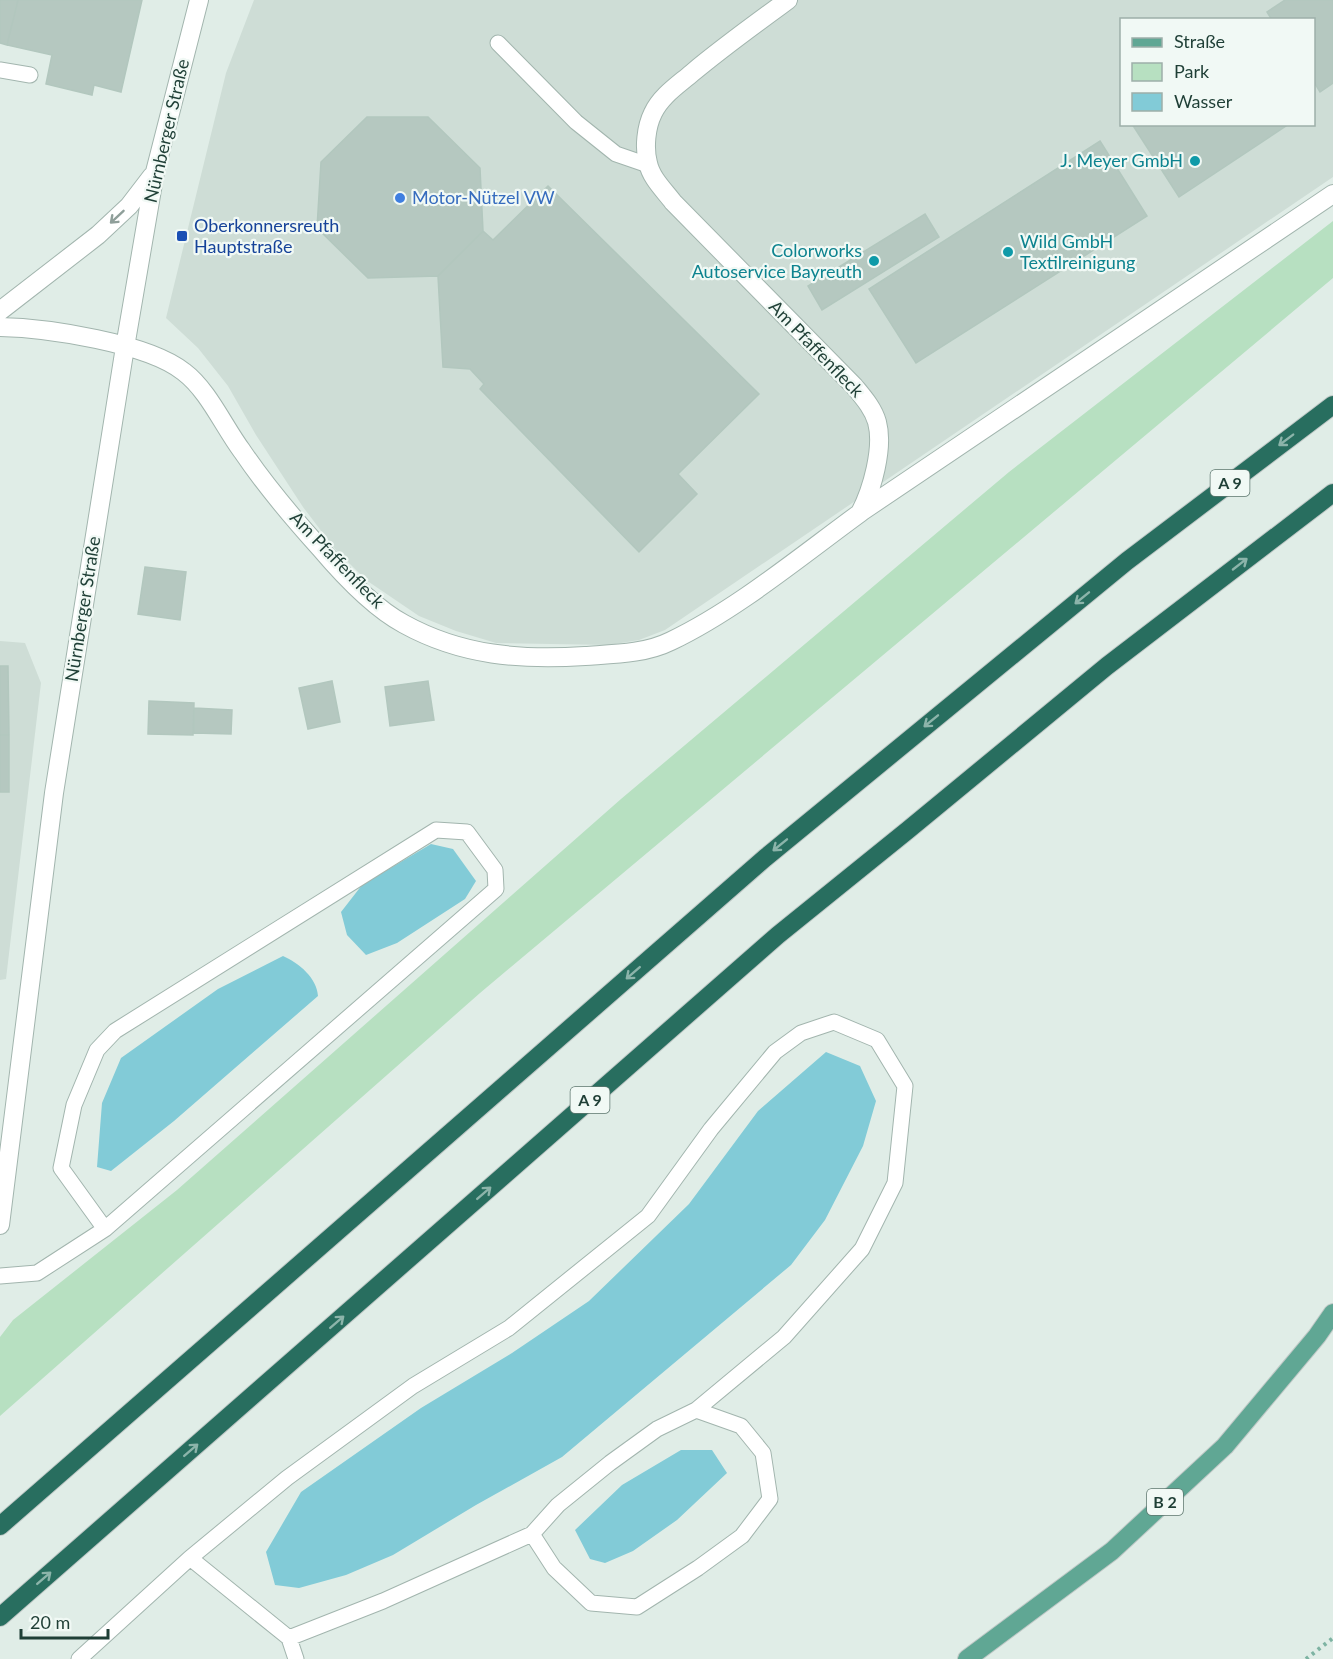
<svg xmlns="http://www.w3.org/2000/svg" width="1333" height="1659" font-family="Lato,sans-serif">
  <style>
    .built { fill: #ceddd6; fill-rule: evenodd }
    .green { fill: #b7e0c1 }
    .water { fill: #82cbd7 }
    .building { fill: #b5c8c0; stroke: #b2c7be; stroke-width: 1.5 }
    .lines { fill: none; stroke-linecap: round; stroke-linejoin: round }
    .service-casing { stroke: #a2b5ae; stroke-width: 17 }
    .minor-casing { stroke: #a2b5ae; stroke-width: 20 }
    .primary-casing { stroke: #c0c9c7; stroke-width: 20 }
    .motorway-casing { stroke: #c0c9c7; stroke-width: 20 }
    .path { stroke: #7db3a2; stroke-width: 4; stroke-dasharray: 3 4.5; stroke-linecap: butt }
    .service { stroke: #fff; stroke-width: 15 }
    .minor { stroke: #fff; stroke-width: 18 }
    .primary { stroke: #60a794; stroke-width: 18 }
    .motorway { stroke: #286e5f; stroke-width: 18 }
    .oneway { stroke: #8f9f9a }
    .oneway2 { stroke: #8cb4aa }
    .culture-dot { fill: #0f9aa8; stroke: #f1f9f5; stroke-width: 2 }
    .shop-dot { fill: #3f7fe0; stroke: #f1f9f5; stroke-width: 2 }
    .transit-dot { fill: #1a4fb4; stroke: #f1f9f5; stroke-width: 2 }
    .labels { text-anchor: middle; stroke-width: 4.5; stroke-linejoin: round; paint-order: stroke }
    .shield { fill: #f1f9f5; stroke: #5e776f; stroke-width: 1.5 }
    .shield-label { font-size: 16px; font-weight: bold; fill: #1f3f36 }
    .street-label { font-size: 18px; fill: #1f3f36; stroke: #f1f9f5 }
    .culture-label { font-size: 18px; fill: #0d838f; stroke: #f1f9f5; text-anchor: end }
    .shop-label { font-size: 18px; fill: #366cbe; stroke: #f1f9f5; text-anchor: start }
    .transit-label { font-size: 18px; fill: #164399; stroke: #f1f9f5; text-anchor: start }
  </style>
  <rect width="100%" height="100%" fill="#e0ede7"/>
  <path class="built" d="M254 0H1333V177L665 630 639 640 609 645 496 643 456 631 419 616 366 580 335 549 303 507 256 435 228 386 198 348 166 318 226 73ZM1122 20H1314V124H1122Z
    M0 641 25 643 41 683 6 979 0 980Z"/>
  <path class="green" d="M1333 221V278L480 993 0 1416V1337L13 1320 177 1190 621 799 1009 472Z"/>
  <path class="water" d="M431 844 453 849 476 881 465 899 397 943 366 955 347 935 341 912 362 885Z
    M283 956C299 963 317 978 318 996L174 1121 111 1171 97 1167 102 1103 121 1058 218 989Z
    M826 1052 860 1066 876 1101 863 1146 825 1220 791 1265 562 1457 476 1505 393 1555 346 1575 299 1588 275 1585 266 1552 301 1492 421 1408 512 1353 589 1301 689 1204 758 1111Z
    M681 1450H712L727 1473 677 1520 633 1551 605 1563 590 1559 575 1530 622 1485Z"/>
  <path class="building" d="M0 0H18L7 45 0 43Z
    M18 0H142L121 92 94 85 92 95 46 84 52 55 7 45Z
    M1285 0H1333V83L1320 92 1314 82V20H1272L1267 12Z
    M367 117H428L480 168 483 231 438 276 368 278 317 228 321 162Z
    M1132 124H1289L1179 197Z
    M1100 141 1147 216 916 363 869 289Z
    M548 186 759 394 678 474 697 494 639 552 480 389 484 384 470 369 443 367 438 276 483 231 493 240Z
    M925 214 939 237 822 310 808 286Z
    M145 567 186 572 180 620 138 614Z
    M0 666H8L9 735H0Z
    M332 681 340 722 308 729 299 688Z
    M428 681 434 720 390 726 385 687Z
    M149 701 194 703 193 735 148 734Z
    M194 708 232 710 231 734 194 733Z
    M0 735H9V792H0Z"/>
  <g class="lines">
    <defs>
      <path id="service" d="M498 43 576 122 616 154 648 165
        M0 70 30 75
        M0 1276 37 1273 105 1229 496 889 495 870 467 832 436 830 115 1031 97 1050 74 1105 61 1168 105 1229
        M190 1558 289 1638 296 1659
        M289 1638 383 1601 532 1534 558 1505 610 1463 657 1429 696 1410 741 1426 763 1453 770 1499 742 1536 698 1568 637 1607 591 1603 554 1568 532 1534
        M79 1659 190 1558 287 1478 413 1386 509 1328 648 1216 711 1129 775 1052 801 1033 834 1022 877 1040 905 1086 895 1183 862 1249 784 1337 696 1410"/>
      <path id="minor" d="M0 311 98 235 129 206 152 176
        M0 327C47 328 148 343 184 372 208 390 224 427 242 451 265 485 292 517 320 548 342 574 374 608 404 624 462 656 521 660 585 656 613 654 645 654 671 641 736 610 801 556 860 513 872 490 884 448 877 422 873 408 863 397 854 386L673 202C664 190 651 178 648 163 644 148 646 127 653 113 661 96 678 85 692 73 723 47 755 24 788 0
        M861 512 1333 194
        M0 1225 54 793 125 347 155 172 199 0"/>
      <path id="primary" d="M967 1659 1112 1551 1225 1446 1317 1336 1333 1313"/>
      <path id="motorway" d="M0 1526 765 858 1127 561 1333 405
        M0 1617 778 935 908 830 1107 666 1333 493"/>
    </defs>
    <use href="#service" class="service-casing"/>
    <use href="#minor" class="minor-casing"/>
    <use href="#primary" class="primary-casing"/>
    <use href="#motorway" class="motorway-casing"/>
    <path class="path" d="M1306 1659 1333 1638"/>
    <use href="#service" class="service"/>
    <use href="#minor" class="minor"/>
    <use href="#primary" class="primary"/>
    <use href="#motorway" class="motorway"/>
  </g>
  <defs><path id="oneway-shaft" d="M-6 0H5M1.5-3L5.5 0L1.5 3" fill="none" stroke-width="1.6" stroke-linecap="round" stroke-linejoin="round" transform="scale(1.5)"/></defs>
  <use class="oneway" href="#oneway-shaft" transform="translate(117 217) rotate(137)"/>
  <g class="oneway2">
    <use href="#oneway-shaft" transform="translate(1286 440) rotate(143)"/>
    <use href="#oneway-shaft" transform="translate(1240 564) rotate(-38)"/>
    <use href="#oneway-shaft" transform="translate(1082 598) rotate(141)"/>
    <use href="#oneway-shaft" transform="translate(931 721) rotate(141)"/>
    <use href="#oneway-shaft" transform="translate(780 845) rotate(141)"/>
    <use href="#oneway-shaft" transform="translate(633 973) rotate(139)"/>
    <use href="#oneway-shaft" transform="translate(484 1193) rotate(-41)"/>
    <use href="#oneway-shaft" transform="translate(337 1322) rotate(-41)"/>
    <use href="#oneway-shaft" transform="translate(191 1450) rotate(-41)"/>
    <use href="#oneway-shaft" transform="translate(44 1578) rotate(-41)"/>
  </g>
  <g class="culture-dot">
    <circle cx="1195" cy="161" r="6"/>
    <circle cx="1008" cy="252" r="6"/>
    <circle cx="874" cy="261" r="6"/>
  </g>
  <circle class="shop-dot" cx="400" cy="198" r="6"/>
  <rect class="transit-dot" x="176" y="230" width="12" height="12" rx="3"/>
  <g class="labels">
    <g class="shield">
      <rect x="1210.5" y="470" width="39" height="26" rx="4.5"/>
      <rect x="570.5" y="1087" width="39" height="26" rx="4.5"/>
      <rect x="1147" y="1489" width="36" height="26" rx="4.5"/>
    </g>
    <g class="shield-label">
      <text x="1230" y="489">A 9</text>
      <text x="590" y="1106">A 9</text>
      <text x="1165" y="1508">B 2</text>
    </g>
    <g class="street-label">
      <text transform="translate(167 131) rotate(-77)" y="6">Nürnberger Straße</text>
      <text transform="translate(816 349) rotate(46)" y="6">Am Pfaffenfleck</text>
      <text transform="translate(337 560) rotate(46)" y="6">Am Pfaffenfleck</text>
      <text transform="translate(83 609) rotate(-81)" y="6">Nürnberger Straße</text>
    </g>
    <g class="culture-label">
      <text x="1183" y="167">J. Meyer GmbH</text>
      <text x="1020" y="248" text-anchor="start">Wild GmbH<tspan x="1020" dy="21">Textilreinigung</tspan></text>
      <text x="862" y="257">Colorworks<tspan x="862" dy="21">Autoservice Bayreuth</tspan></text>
    </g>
    <g class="shop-label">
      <text x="412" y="204">Motor-Nützel VW</text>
    </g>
    <g class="transit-label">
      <text x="194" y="232">Oberkonnersreuth<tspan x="194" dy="21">Hauptstraße</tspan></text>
    </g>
  </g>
  <rect x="1120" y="18" width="195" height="108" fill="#f1f9f5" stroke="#9dafa9" stroke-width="1.5"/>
  <rect x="1132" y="38" width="30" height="9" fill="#60a794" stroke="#9dafa9" stroke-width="1.5"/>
  <text x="1174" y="48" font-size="18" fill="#1f3f36">Straße</text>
  <rect x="1132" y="63" width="30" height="18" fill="#b7e0c1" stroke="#9dafa9" stroke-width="1.5"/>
  <text x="1174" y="78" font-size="18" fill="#1f3f36">Park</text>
  <rect x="1132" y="93" width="30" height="18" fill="#82cbd7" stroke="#9dafa9" stroke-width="1.5"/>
  <text x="1174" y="108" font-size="18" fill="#1f3f36">Wasser</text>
  <path d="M21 1629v9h87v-9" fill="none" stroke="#1f3f36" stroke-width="3"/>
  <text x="30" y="1629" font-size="18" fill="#1f3f36" stroke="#f1f9f5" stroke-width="4.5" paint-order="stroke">20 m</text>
</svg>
